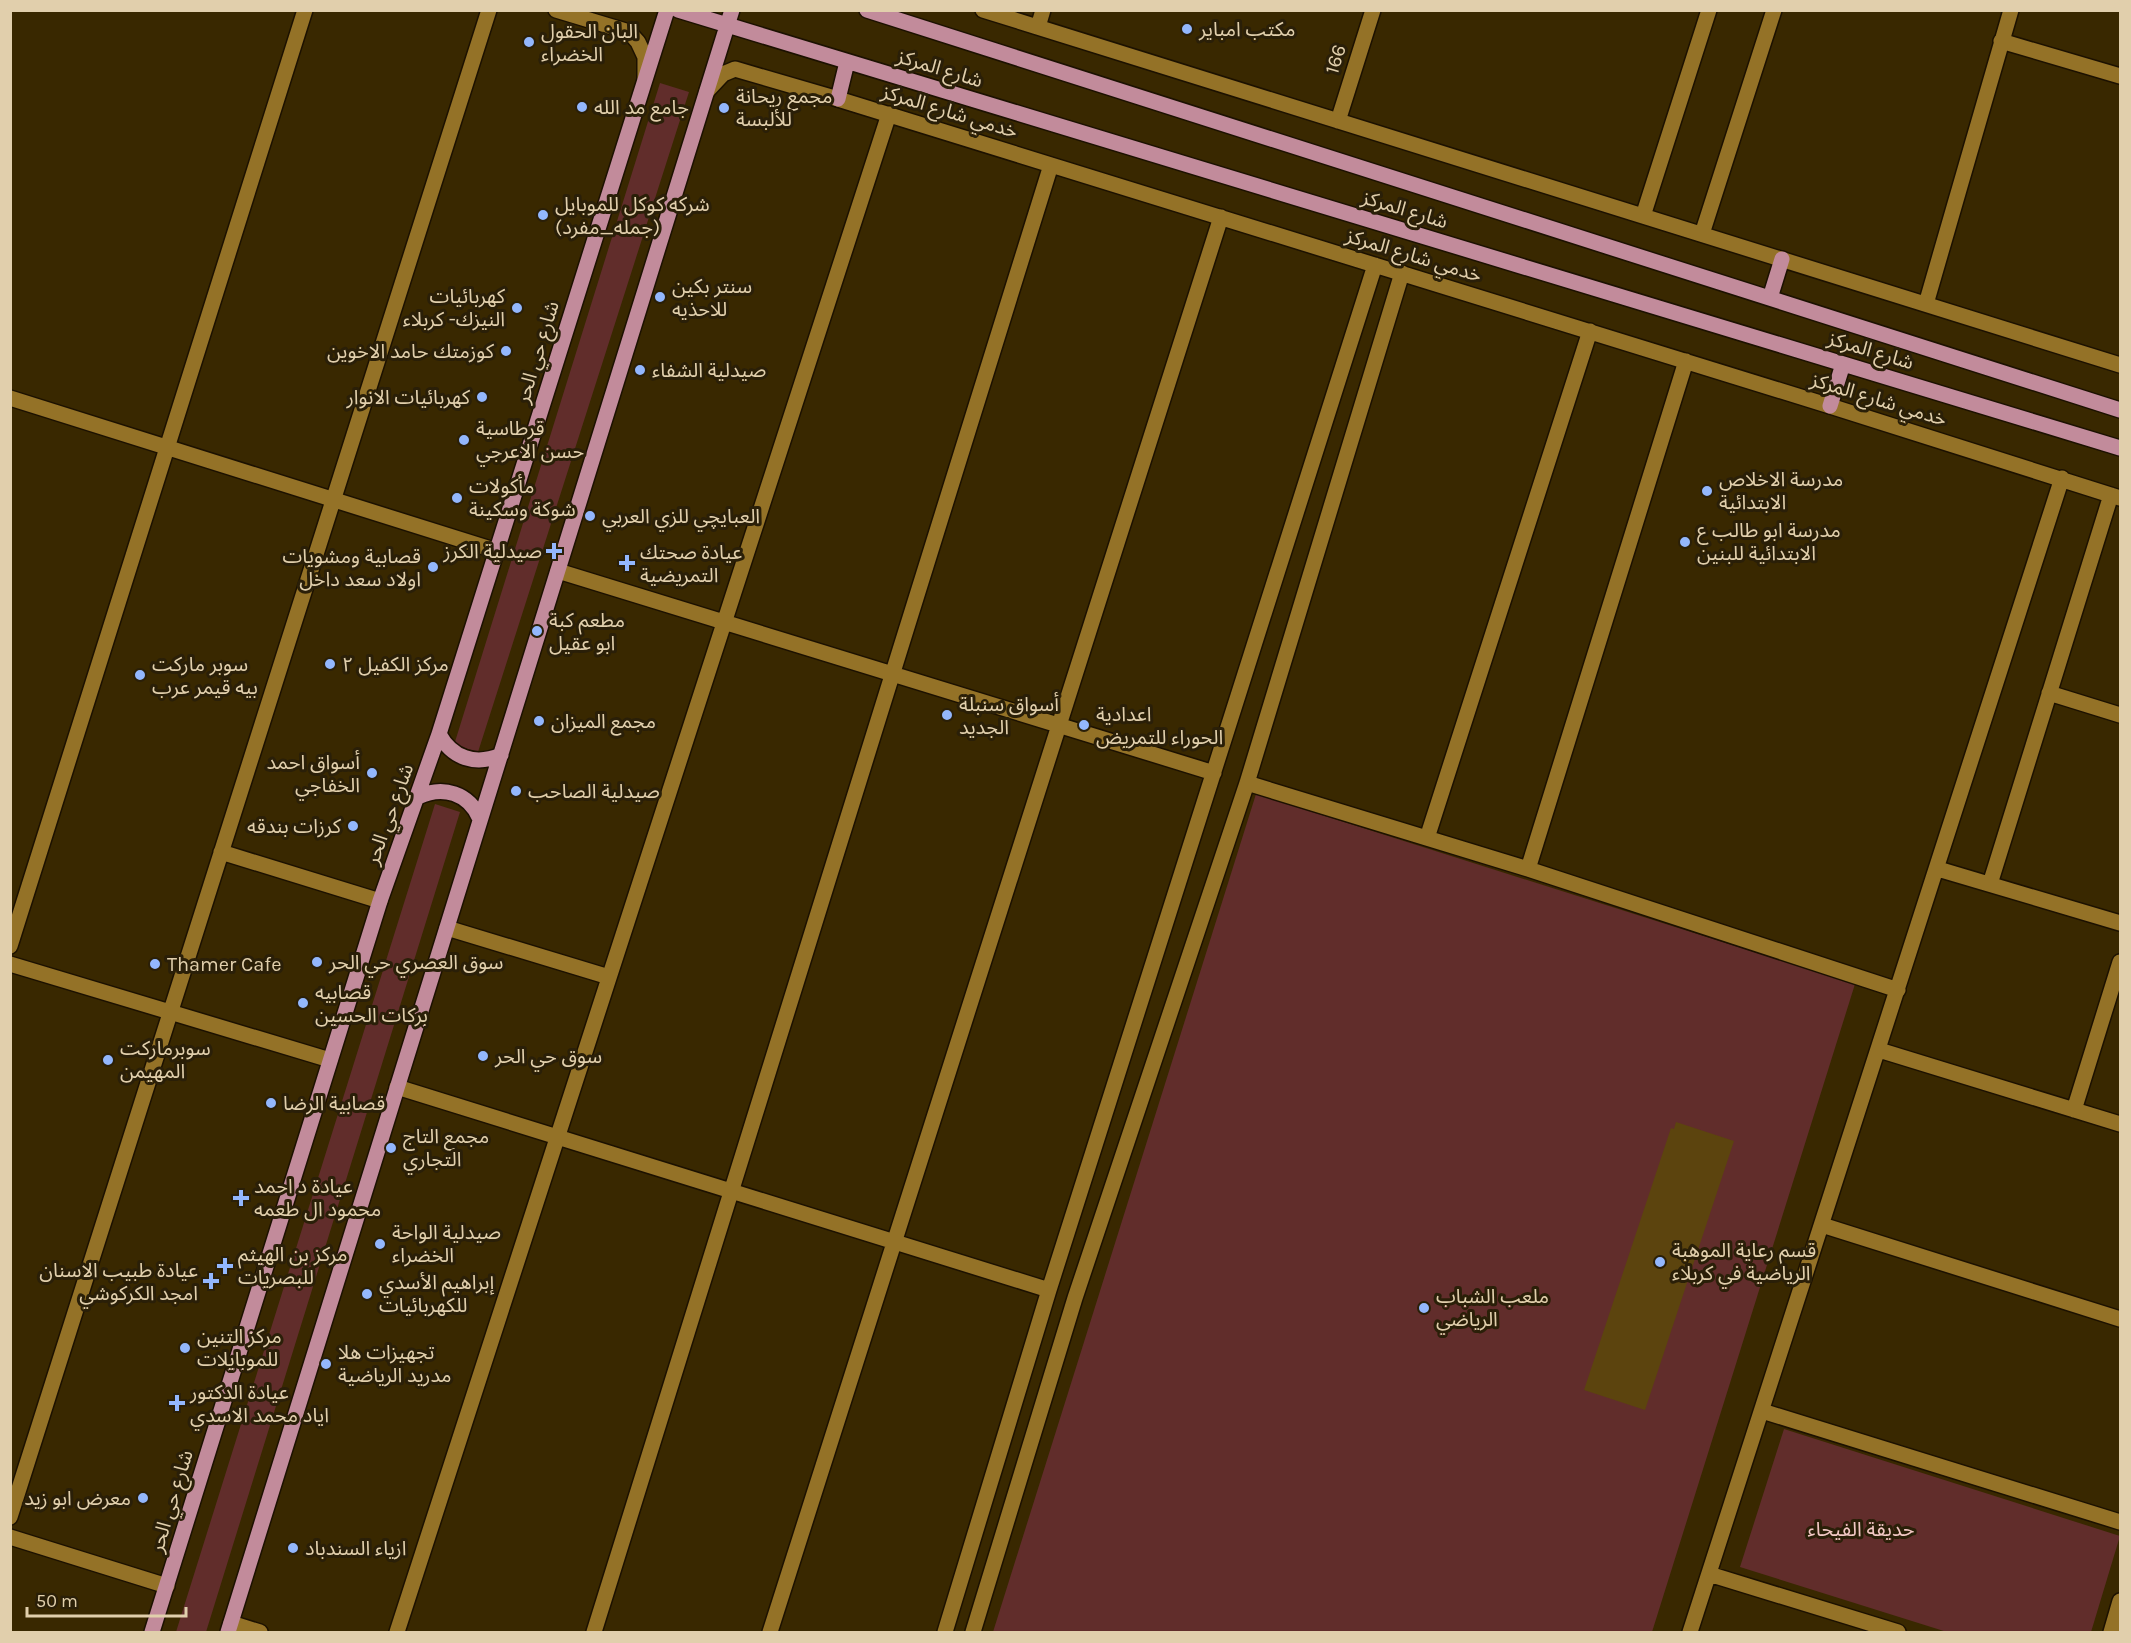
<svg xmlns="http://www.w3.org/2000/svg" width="2131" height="1643" font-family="Karla,'Noto Sans Arabic',sans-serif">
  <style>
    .green { fill: #612d2b }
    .building { fill: #5c440e }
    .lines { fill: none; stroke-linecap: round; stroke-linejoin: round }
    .minor-casing { stroke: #1c1100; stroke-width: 18 }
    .major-casing { stroke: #1c1100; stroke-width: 18 }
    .minor { stroke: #947227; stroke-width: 15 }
    .major { stroke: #c28b9b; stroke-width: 15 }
    .poi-dot { fill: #93b7fd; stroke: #2a1f08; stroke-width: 2 }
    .labels { text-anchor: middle; stroke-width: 6; stroke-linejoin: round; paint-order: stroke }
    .poi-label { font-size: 20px; fill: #e1cfac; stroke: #2a1f08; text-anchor: start }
    .street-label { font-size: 20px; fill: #e1cfac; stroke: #2a1f08 }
    .park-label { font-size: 20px; fill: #f3c8c5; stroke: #2a1f08 }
  </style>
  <rect width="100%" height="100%" fill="#392800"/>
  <path class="green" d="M660 83 689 92 478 752 454 745Z
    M1256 794 1855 984 1652 1632H993Z
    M435 804 460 812 206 1632H176Z
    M1784 1429 2120 1536 2091 1632H1947L1740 1567Z"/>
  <path class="building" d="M1676 1122 1734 1141 1645 1410 1584 1390 1671 1128 1674 1129Z"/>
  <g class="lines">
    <defs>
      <path id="minor" d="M556 10 629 32 638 42 645 57V78
        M983 10 2120 365
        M1038 27 1043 10
        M2001 41 2120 76
        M707 91 723 74 735 69 838 99 1830 406 2120 498
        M1338 121 1373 10
        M1643 216 1709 10
        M1702 234 1774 10
        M1926 304 2011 10
        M10 398 497 551
        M558 571 1214 773
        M2049 693 2120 715
        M1247 783 1528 869 1898 990
        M1427 838 1590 331
        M221 852 380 901
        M1528 869 1686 361
        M1938 869 2120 923
        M1990 884 2111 495
        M447 928 609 977
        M10 946 305 10
        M10 964 330 1060
        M1879 1050 2120 1124
        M397 1087 1049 1290
        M2074 1110 2120 962
        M1822 1225 2120 1319
        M1762 1411 2120 1522
        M10 1517 489 10
        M10 1537 167 1586
        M1709 1574 1898 1632
        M231 1623 260 1632
        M397 1632 889 114
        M594 1632 1051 165
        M770 1632 1221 217
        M945 1632 1049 1290 1375 265
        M973 1632 1075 1298 1247 783 1402 273
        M1690 1632 2062 478
        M2111 1632 2120 1601"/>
      <path id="major" d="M678 10 2120 448
        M867 10 2120 410
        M838 99 847 62
        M1770 298 1782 259
        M1830 406 1843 364
        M439 734C452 758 475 766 501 755
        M418 797C443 785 469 793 480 819
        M152 1632 380 901 439 734 667 10
        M228 1632 732 10"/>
    </defs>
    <use href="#minor" class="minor-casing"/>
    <use href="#major" class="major-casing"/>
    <use href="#minor" class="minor"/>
    <use href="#major" class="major"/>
  </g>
  <g class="poi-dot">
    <circle cx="1187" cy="29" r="6"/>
    <circle cx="529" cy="42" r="6"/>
    <circle cx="582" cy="107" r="6"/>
    <circle cx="724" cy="108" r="6"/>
    <circle cx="543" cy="215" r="6"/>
    <circle cx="660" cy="297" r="6"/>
    <circle cx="517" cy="308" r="6"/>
    <circle cx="506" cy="351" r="6"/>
    <circle cx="640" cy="370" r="6"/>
    <circle cx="482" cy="397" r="6"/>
    <circle cx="464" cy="440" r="6"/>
    <circle cx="1707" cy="491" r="6"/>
    <circle cx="457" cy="498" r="6"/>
    <circle cx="590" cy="516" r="6"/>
    <circle cx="1685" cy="542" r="6"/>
    <path d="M551 542h6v6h6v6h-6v6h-6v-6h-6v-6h6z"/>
    <path d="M624 554h6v6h6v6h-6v6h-6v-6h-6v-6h6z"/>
    <circle cx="433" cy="567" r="6"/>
    <circle cx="537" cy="631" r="6"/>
    <circle cx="330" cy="664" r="6"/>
    <circle cx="140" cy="675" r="6"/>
    <circle cx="947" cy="715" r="6"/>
    <circle cx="539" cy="721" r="6"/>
    <circle cx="1084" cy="725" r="6"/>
    <circle cx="372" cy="773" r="6"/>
    <circle cx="516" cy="791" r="6"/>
    <circle cx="353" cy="826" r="6"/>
    <circle cx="317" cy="962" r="6"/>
    <circle cx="155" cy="964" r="6"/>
    <circle cx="303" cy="1003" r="6"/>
    <circle cx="483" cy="1056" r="6"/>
    <circle cx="108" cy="1060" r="6"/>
    <circle cx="271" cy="1103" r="6"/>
    <circle cx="391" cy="1148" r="6"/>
    <path d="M238 1189h6v6h6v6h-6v6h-6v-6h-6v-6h6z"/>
    <circle cx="380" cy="1244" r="6"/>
    <circle cx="1660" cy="1262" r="6"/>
    <path d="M222 1257h6v6h6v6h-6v6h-6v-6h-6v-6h6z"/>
    <path d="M208 1272h6v6h6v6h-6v6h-6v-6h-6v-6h6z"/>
    <circle cx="367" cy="1294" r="6"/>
    <circle cx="1424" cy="1308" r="6"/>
    <circle cx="185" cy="1348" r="6"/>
    <circle cx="326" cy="1364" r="6"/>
    <path d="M174 1394h6v6h6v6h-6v6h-6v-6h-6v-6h6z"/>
    <circle cx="143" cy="1498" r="6"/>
    <circle cx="293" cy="1548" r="6"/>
  </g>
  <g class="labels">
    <g class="poi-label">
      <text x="1199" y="36">مكتب امباير</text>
      <text x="541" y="38">البان الحقول<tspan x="541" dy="23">الخضراء</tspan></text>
      <text x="736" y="103">مجمع ريحانة<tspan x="736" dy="23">للألبسة</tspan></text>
      <text x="594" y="114">جامع مد الله</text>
      <text x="555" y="211">شركه كوكل للموبايل<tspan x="555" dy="23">(جمله_مفرد)</tspan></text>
      <text x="672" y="293">سنتر بكين<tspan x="672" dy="23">للاحذيه</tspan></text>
      <text x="505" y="303" text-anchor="end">كهربائيات<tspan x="505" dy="23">النيزك- كربلاء</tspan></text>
      <text x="494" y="358" text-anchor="end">كوزمتك حامد الاخوين</text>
      <text x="652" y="377">صيدلية الشفاء</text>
      <text x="470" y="404" text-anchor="end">كهربائيات الانوار</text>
      <text x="476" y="435">قرطاسية<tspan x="476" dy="23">حسن الاعرجي</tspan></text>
      <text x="1719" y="486">مدرسة الاخلاص<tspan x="1719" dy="23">الابتدائية</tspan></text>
      <text x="469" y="493">مأكولات<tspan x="469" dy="23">شوكة وسكينة</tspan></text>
      <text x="602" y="523">العبايچي للزي العربي</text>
      <text x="1697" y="537">مدرسة ابو طالب ع<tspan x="1697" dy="23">الابتدائية للبنين</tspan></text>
      <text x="542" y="558" text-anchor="end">صيدلية الكرز</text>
      <text x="640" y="559">عيادة صحتك<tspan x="640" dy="23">التمريضية</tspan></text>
      <text x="421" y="563" text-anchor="end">قصابية ومشويات<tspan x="421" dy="23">اولاد سعد داخل</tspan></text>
      <text x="549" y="627">مطعم كبة<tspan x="549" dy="23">ابو عقيل</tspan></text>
      <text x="152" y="671">سوبر ماركت<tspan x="152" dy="23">بيه قيمر عرب</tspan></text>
      <text x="342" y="671">مركز الكفيل ٢</text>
      <text x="959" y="711">أسواق سنبلة<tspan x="959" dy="23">الجديد</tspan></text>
      <text x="1096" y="721">اعدادية<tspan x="1096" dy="23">الحوراء للتمريض</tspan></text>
      <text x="551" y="728">مجمع الميزان</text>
      <text x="360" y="769" text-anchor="end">أسواق احمد<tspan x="360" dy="23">الخفاجي</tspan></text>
      <text x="528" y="798">صيدلية الصاحب</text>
      <text x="341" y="833" text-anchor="end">كرزات بندقه</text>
      <text x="329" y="969">سوق العصري حي الحر</text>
      <text x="167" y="971">Thamer Cafe</text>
      <text x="315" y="999">قصابيه<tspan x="315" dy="23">بركات الحسين</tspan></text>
      <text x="120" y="1055">سوبرماركت<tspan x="120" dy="23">المهيمن</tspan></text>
      <text x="495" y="1063">سوق حي الحر</text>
      <text x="283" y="1110">قصابية الرضا</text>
      <text x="403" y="1143">مجمع التاج<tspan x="403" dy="23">التجاري</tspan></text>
      <text x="254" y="1193">عيادة د احمد<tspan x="254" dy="23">محمود ال طعمه</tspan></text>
      <text x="392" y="1239">صيدلية الواحة<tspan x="392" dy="23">الخضراء</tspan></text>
      <text x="1672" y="1257">قسم رعاية الموهبة<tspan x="1672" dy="23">الرياضية في كربلاء</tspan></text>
      <text x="238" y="1261">مركز بن الهيثم<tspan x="238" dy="23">للبصريات</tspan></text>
      <text x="198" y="1277" text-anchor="end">عيادة طبيب الاسنان<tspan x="198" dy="23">امجد الكركوشي</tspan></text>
      <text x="379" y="1289">إبراهيم الأسدي<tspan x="379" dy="23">للكهربائيات</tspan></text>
      <text x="1436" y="1303">ملعب الشباب<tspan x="1436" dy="23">الرياضي</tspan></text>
      <text x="197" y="1343">مركز التنين<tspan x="197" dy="23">للموبايلات</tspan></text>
      <text x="338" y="1359">تجهيزات هلا<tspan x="338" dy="23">مدريد الرياضية</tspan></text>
      <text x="190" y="1399">عيادة الدكتور<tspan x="190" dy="23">اياد محمد الاسدي</tspan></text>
      <text x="131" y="1505" text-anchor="end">معرض ابو زيد</text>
      <text x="305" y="1555">ازياء السندباد</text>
    </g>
    <g class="street-label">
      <text transform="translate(1335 59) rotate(-73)" y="7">166</text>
      <text transform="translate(940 68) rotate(17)" y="7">شارع المركز</text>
      <text transform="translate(950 111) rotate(17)" y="7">خدمي شارع المركز</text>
      <text transform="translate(1405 209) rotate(17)" y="7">شارع المركز</text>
      <text transform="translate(1414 255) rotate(17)" y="7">خدمي شارع المركز</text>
      <text transform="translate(1871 350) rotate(17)" y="7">شارع المركز</text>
      <text transform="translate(537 352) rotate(-73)" y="7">شارع حي الحر</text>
      <text transform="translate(1879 399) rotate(17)" y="7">خدمي شارع المركز</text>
      <text transform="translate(389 814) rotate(-70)" y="7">شارع حي الحر</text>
      <text transform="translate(171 1501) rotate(-73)" y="7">شارع حي الحر</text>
    </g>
    <g class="park-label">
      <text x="1861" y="1536">حديقة الفيحاء</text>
    </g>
  </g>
  <rect width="2131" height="1643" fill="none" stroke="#e1cfac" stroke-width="24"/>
  <path d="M27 1607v9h159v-9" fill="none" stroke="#e1cfac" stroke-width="3"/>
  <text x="36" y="1607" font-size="18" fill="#e1cfac" stroke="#2a1f08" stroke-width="4.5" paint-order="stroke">50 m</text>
</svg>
